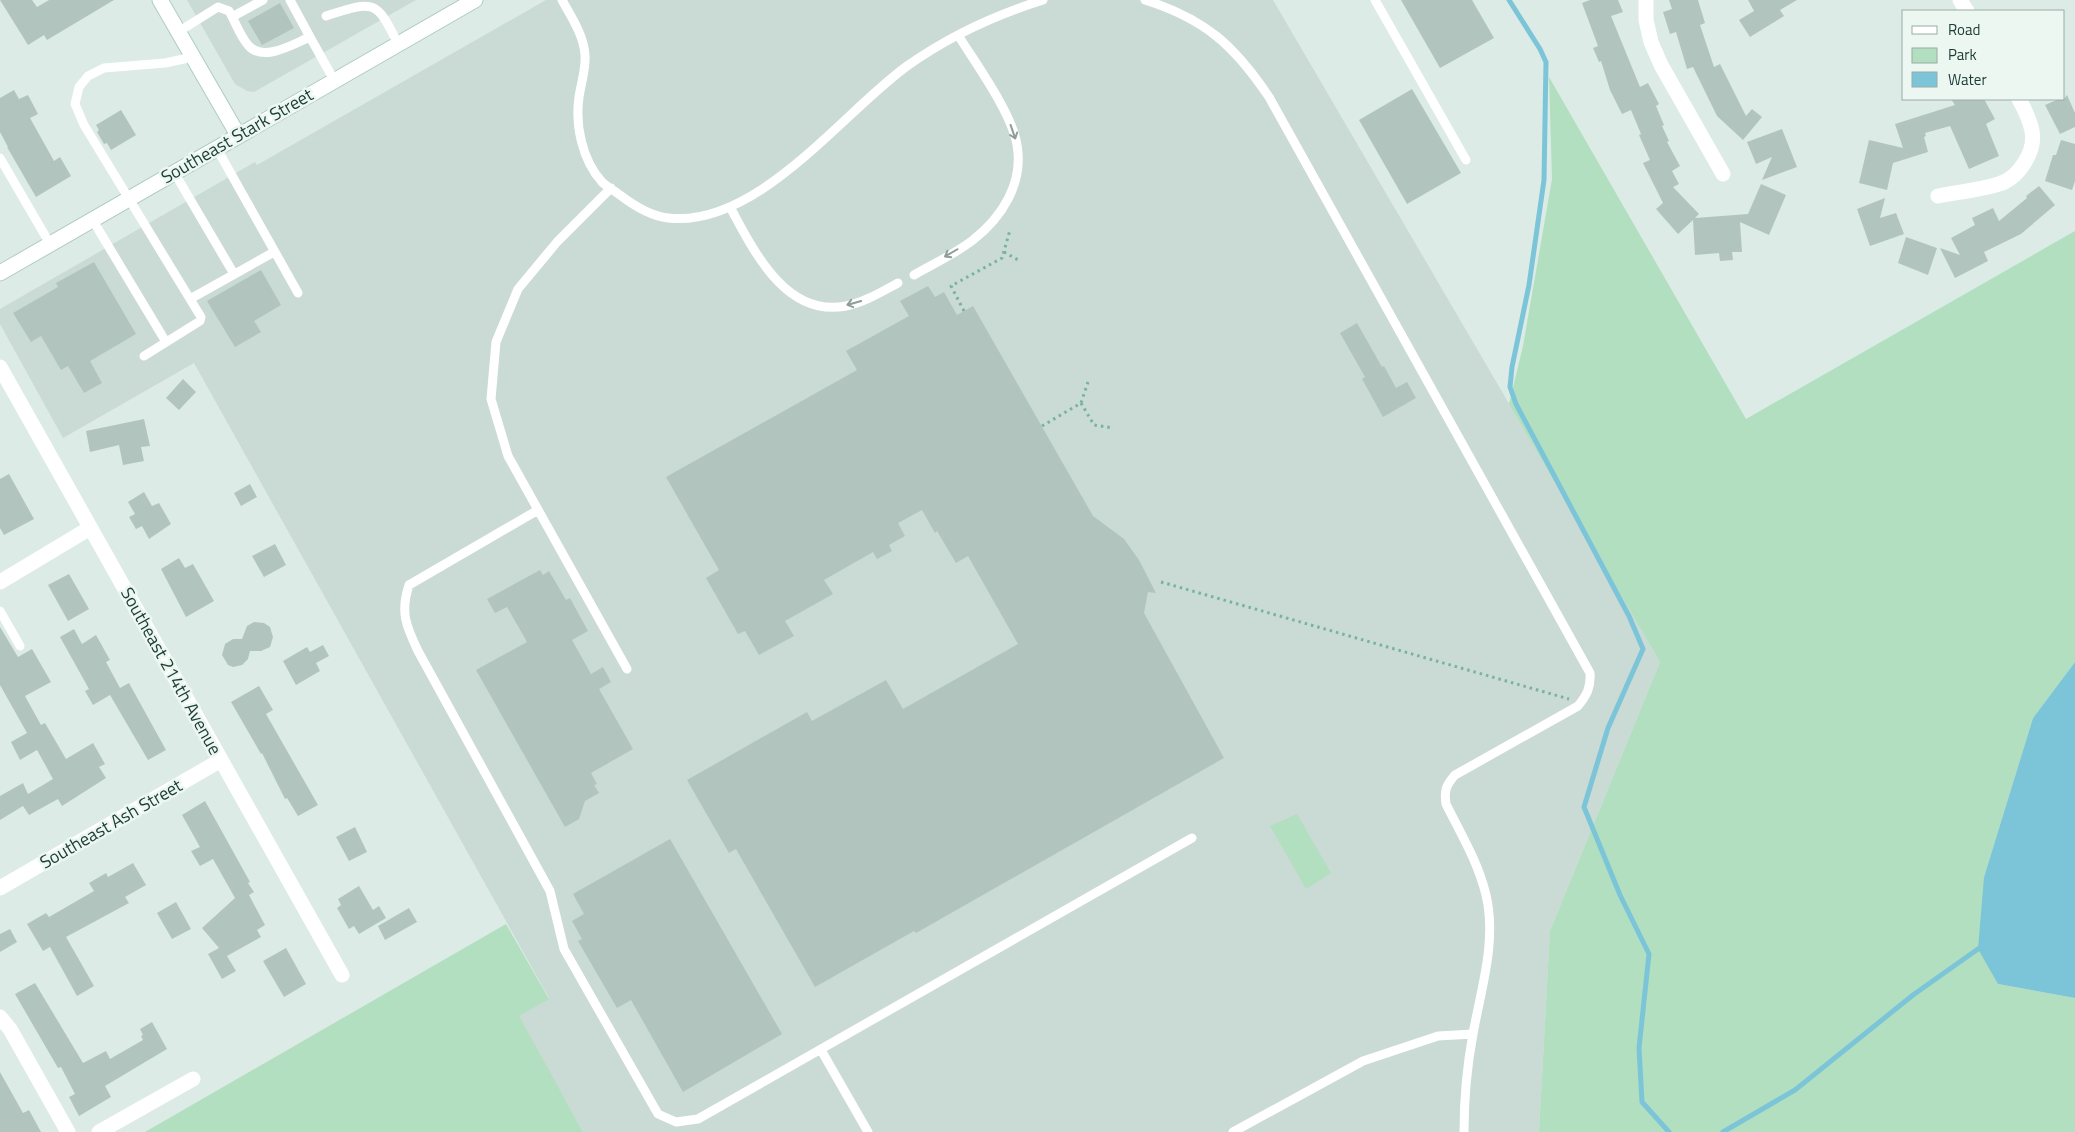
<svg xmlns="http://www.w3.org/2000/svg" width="2075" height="1132" font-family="'Titillium Web',sans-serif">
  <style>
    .built { fill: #cadad4 }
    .green { fill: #b2dfc0 }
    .water { fill: #7cc5d8 }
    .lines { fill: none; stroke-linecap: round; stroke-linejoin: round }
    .stream { stroke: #7cc5d8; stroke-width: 5 }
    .building { fill: #b1c5be }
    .secondary-casing { stroke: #aeccc2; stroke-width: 17 }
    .path { stroke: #78b2a3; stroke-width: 3; stroke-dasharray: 2.5 4; stroke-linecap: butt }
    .lane { stroke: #fff; stroke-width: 9 }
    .street { stroke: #fff; stroke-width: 15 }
    .secondary { stroke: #fff; stroke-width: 15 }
    .oneway { stroke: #8e9d9a }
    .labels { text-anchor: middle; stroke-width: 5; stroke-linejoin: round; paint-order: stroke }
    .street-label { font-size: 18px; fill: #1c3b35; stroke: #edf7f2 }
  </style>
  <rect width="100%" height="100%" fill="#dcebe5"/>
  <path class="built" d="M187 0H416L254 92 247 91 235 84Z
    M546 0H1273L1660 662 1550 931 1539 1132H583L518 1016 549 998 194 363 63 438 0 324V309L255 162 257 165Z"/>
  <path class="green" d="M1549 77 1746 419 2075 231V662L2033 718 1984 877 1998 984 2075 998V1132H1539L1550 931 1660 662 1509 404 1523 346 1552 179Z
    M1297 814 1331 873 1306 889 1270 826Z
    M506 924 549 999 519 1016 583 1132H145Z"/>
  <path class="water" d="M2075 662V998L1998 984 1978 949 1984 877 2033 718Z"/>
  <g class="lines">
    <path class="stream" d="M1509 0 1540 49 1546 62 1544 180 1529 285 1512 367 1510 387 1516 404 1629 616 1643 649 1608 728 1584 807 1620 895 1649 954 1639 1048 1642 1102 1669 1132
      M1723 1132 1795 1090 1913 995 1978 949"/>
  </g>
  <path class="building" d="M0 0H32L37 7 49 0H114L47 40 44 35 28 45Z
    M1401 0H1472L1494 38 1440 68Z
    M1590 0H1618L1623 12 1611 16 1640 87 1648 83 1659 104 1656 106 1664 125 1662 126 1669 141 1667 142 1680 166 1672 171 1679 184 1673 187 1699 214 1695 218 1748 214 1761 184 1786 195 1769 235 1740 222 1742 252H1732L1733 260 1720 261 1719 253 1695 255 1693 220 1678 234 1656 209 1663 203 1643 163 1650 160 1639 135 1641 134 1631 110 1622 114 1610 90 1601 61 1599 62 1593 48 1598 46 1582 3Z
    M1669 0H1698L1705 23 1700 25 1714 67 1720 64 1746 116 1752 109 1762 117 1743 140 1717 116 1693 67 1687 69 1676 32 1670 34 1663 12 1672 9Z
    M1748 0H1797L1780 10 1784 16 1750 37 1739 20 1754 11Z
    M280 3 294 28 262 45 248 21Z
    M1412 89 1461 173 1407 204 1359 120Z
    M14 90 19 99 28 95 38 114 30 118 54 161 60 157 71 176 36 197 7 147H8L0 132V98Z
    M2067 95 2075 113V127L2060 134 2045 105 2059 99H2064Z
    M1951 99H1984L1995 119 1986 124 1999 156 1969 169 1950 126 1925 133 1926 136 1924 137 1928 152 1893 163 1887 190 1859 183 1869 140 1903 148 1895 124 1955 105Z
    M121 110 136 135 111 150 107 143 104 144 97 132 99 130 96 125Z
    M1782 129 1797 167 1762 180 1772 157 1756 164 1747 142Z
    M2061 140 2075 144V181L2072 190 2045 181 2053 155H2056Z
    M2039 186 2055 205 2021 234 1984 252 1988 261 1955 278 1940 248 1960 255 1951 238 1975 225 1972 218 1993 208 1999 221 2027 198 2026 196Z
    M1885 198 1880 218 1896 213 1904 234 1870 246 1857 209Z
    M1906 237 1937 248 1928 275 1898 263Z
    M94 262 136 334 90 361 102 383 84 393 68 366 61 370 41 336 31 342 13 313 58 287 56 283Z
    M261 270 281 305 254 321 261 332 235 347 207 301Z
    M928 286 935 297 944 292 957 315 973 306 1093 516 1124 539 1139 560 1156 593 1148 592 1144 613 1224 758 916 933 914 931 815 987 736 849 729 853 687 780 807 712 812 721 886 680 903 709 1018 644 968 556 956 563 937 531 935 533 922 510 898 523 905 536 889 545 892 551 877 559 873 552 824 580 833 594 785 621 794 636 759 655 745 631 738 634 706 578 719 570 666 477 857 370 846 351 909 316 900 301Z
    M1357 323 1382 367 1384 366 1396 388 1407 382 1416 398 1383 417 1362 379 1365 377 1340 333Z
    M183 379 196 392 179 410 166 398Z
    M144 419 150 446 141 447 144 461 123 465 119 445 90 452 86 431Z
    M9 474 34 519 4 535 0 528V479Z
    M250 484 257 497 241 506 234 493Z
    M144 492 152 506 159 503 171 524 149 539 142 526 136 529 129 517 135 514 128 502Z
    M275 544 286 565 264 577 252 556Z
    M179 558 185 568 193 564 214 601 186 617 161 569Z
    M540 570 543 575 549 571 566 600 570 598 588 631 572 640 591 674 603 667 611 682 599 689 633 749 591 773 597 784 594 785 599 793 585 801 579 819 565 827 476 670 527 642 507 607 495 613 487 599Z
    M69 574 89 609 68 621 48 585Z
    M254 622 264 623 270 627 273 637 270 647 261 651H250L248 659 242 665 233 667 228 665 222 655 225 644 233 639H242L247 626Z
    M0 627 18 657 32 649 51 682 25 696 41 725 45 723 66 759 93 743 105 764 99 767 106 778 62 806 58 799 29 815 23 806 0 820V796L23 783 28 794 53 779 37 750 20 760 11 742 27 733 0 685Z
    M74 629 82 644 96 635 110 660 106 662 120 688 129 683 166 750 148 760 110 695 93 705 85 691 89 689 60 637Z
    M323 645 329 656 316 663 320 671 296 685 283 661 307 647 310 652Z
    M259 686 273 710 266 714 318 805 298 816 287 798 285 799 262 753 261 754 231 702Z
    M205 801 250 882 248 883 254 892 249 895 265 925 257 930 261 937 227 956 236 971 222 979 208 954 219 948 202 928 235 898 213 859 200 866 191 851 200 847 182 815Z
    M355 827 367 852 349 861 336 837Z
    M670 839 782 1034 683 1092 631 1000 617 1008 578 941 582 939 572 921 584 914 573 894Z
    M133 863 146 885 125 897 129 903 66 937 94 986 77 996 50 947 43 951 27 924 46 913 49 917 94 891 89 883 106 873 108 877Z
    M359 886 373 910 379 906 386 918 359 934 354 926 349 929 337 908 341 905 338 899Z
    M176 902 191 929 172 939 157 913Z
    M409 908 417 922 385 940 378 926Z
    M10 929 17 942 0 952V934Z
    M286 948 306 984 284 997 263 961Z
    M35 983 83 1063 106 1051 110 1059 143 1040 141 1036 143 1035 140 1029 152 1022 167 1049 105 1086 111 1097 79 1116 69 1097 75 1094 61 1067 58 1068 15 994Z
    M0 1072 23 1113 29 1110 41 1132H0Z"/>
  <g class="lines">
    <defs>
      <path id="secondary" d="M160 0 238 135
        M0 273 475 0"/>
    </defs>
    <use href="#secondary" class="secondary-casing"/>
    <path class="path" d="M1004 252 1020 261
      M964 311 951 286 1002 258 1010 230
      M1081 403 1094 425 1113 428
      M1042 426 1081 403 1088 382
      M1161 582 1569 699"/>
    <path class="lane" d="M290 0 310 37
      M562 0C571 16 584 36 585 55 586 70 581 83 579 97 575 125 582 160 602 182 607 187 615 191 620 195 633 205 651 216 668 218 757 228 841 114 907 66 948 37 995 15 1043 0
      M1145 0C1205 19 1234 45 1269 97L1590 673C1591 687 1587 695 1578 706L1455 775C1446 785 1444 791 1446 804 1461 834 1478 862 1486 895 1497 941 1481 989 1473 1034 1467 1066 1464 1099 1464 1132
      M1375 0 1466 160
      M326 16C376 0 376 0 398 44
      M232 17 263 0
      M178 32 218 7 229 11C235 21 240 36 248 45 263 63 293 44 310 37L334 80
      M193 57 165 63 104 68 88 76 79 87 75 104 84 125 190 299 274 252
      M216 147 298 293
      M0 158 50 244
      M174 172 234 274
      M611 188 557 242 518 289 496 342 491 399 508 456 627 669
      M730 207C753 249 785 318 846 306 865 302 881 292 898 283
      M92 219 166 342
      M914 275C933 264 955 254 973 240 1001 218 1024 184 1017 145 1012 113 976 64 958 35
      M144 356 200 321 201 317 190 299
      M538 510 409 585C400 612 406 626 418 651L550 891 564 949 658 1114 676 1122 698 1119 1192 838
      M0 611 20 646
      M821 1050 868 1132
      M1233 1132 1363 1061 1438 1036 1473 1034"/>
    <path class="street" d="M1646 0V20L1651 42 1661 65 1723 174
      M1960 0 1967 11
      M1938 196C1958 192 1980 190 1999 184 2019 178 2036 151 2032 131 2030 120 2024 108 2019 99
      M0 367 342 975
      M0 582 90 528
      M0 888 221 760
      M0 1017 10 1029 68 1132
      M99 1132 193 1079"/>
    <use href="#secondary" class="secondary"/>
  </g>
  <defs><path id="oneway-shaft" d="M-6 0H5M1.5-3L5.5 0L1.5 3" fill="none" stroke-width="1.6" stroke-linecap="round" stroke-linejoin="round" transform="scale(1.25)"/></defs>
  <g class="oneway">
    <use href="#oneway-shaft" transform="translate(1013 132) rotate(71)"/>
    <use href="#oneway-shaft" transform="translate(951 253) rotate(150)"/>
    <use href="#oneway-shaft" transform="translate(854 303) rotate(164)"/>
  </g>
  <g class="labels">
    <g class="street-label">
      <text transform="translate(237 136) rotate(-30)" y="6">Southeast Stark Street</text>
      <text transform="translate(171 671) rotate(61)" y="6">Southeast 214th Avenue</text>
      <text transform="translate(111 824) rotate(-30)" y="6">Southeast Ash Street</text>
    </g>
  </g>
  <rect x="1902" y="10" width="162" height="90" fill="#edf7f2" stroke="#99aca6"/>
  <rect x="1912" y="26" width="25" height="8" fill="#ffffff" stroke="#99aca6"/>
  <text x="1948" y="35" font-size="15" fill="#1c3b35">Road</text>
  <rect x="1912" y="48" width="25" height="15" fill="#b2dfc0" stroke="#99aca6"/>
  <text x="1948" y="60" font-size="15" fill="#1c3b35">Park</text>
  <rect x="1912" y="72" width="25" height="15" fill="#7cc5d8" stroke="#99aca6"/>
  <text x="1948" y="85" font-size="15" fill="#1c3b35">Water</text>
</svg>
